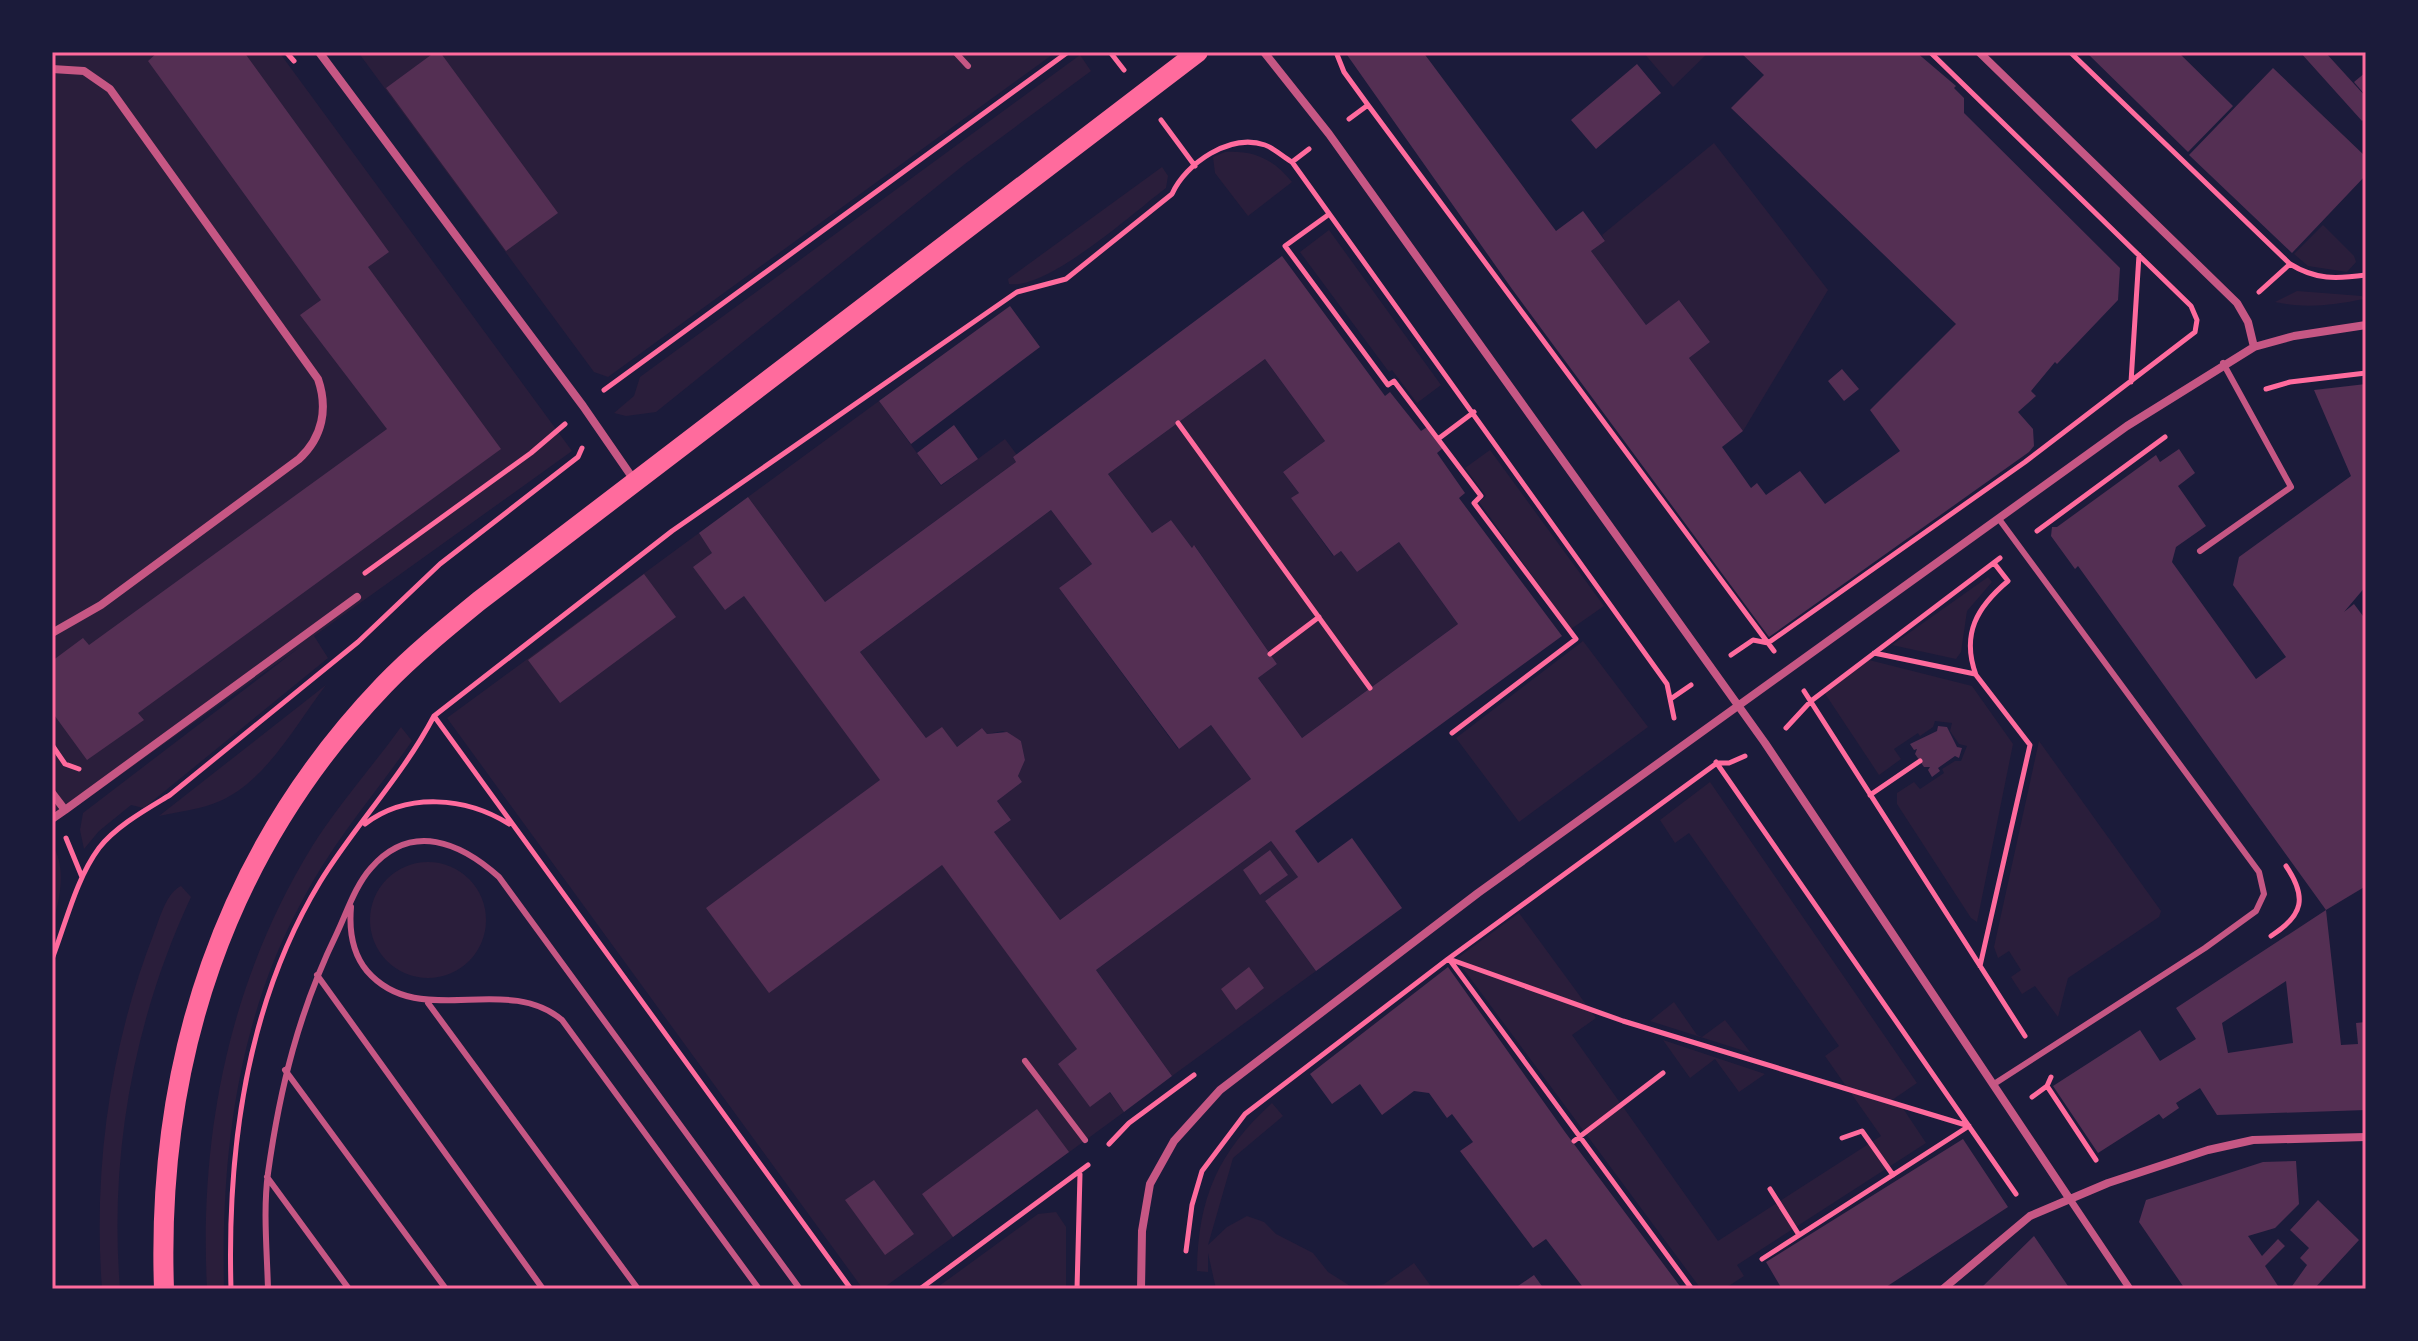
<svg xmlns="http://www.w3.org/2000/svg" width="2418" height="1341" font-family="Bitter,serif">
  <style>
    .green { fill: #2a1e3b }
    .building { fill: #542f53; fill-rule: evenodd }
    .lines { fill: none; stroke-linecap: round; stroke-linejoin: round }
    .path { stroke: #ff6b9d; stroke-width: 5 }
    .service { stroke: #c65784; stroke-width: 6 }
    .pedestrian { stroke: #c65784; stroke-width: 7 }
    .minor { stroke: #c65784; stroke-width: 8 }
    .primary { stroke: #ff6b9d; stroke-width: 20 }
    .neatline { fill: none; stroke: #ff6b9d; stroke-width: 3 }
  </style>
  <rect width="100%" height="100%" fill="#1b1b3a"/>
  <path class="green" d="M52 52H279L572 451 314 636 328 658 144 808 131 805 99 831 84 849 80 830 83 813 300 647 52 824Z
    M358 52H1056L608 377 594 372Z
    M1643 52H1709L1673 87Z
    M1080 55 1091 71 965 164 656 412 626 416 614 413 634 396 640 377Z
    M1714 143 1828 290 1743 431 1689 358 1710 342 1680 301 1646 325 1591 251 1605 241 1602 235Z
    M1225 152C1255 150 1274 160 1292 182L1248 216 1215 173 1213 157Z
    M1162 167 1168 176 1166 188C1134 212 1048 290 1009 284L1008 279Z
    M2323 225 2354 256 2356 262 2347 272 2308 266 2294 254Z
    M1329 230 1441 385 1417 403 1392 370 1389 372 1300 252Z
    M2297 291 2362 296 2364 299C2333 305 2306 309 2275 302Z
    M1265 359 1325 441 1283 472 1299 493 1292 499 1333 556 1341 551 1357 572 1399 542 1458 624 1302 738 1258 678 1277 664 1195 546 1192 548 1171 520 1152 533 1108 474Z
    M879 401 941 486 1005 439 1017 455 1013 457 1016 462 825 602 748 497Z
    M1490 450 1604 606 1571 629 1479 502 1486 496 1465 468Z
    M1051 510 1092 564 1059 588 1178 749 1211 725 1251 779 1060 920 994 832 1011 820 997 801 1022 782 1018 776 1025 760 1021 741 1003 731 987 734 982 728 957 747 926 738 860 652Z
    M699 533 1124 1112 882 1289H863L447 718Z
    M1988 577 1992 582 1967 611 1961 652 1956 659 1892 645Z
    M1583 641 1648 727 1519 822 1456 738Z
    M1869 660 1972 686 2013 744 1977 922 1971 918 1897 804V793L1914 782 1920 789 1944 773 1942 769 1955 761H1961L1967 746 1959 744 1950 731 1952 723 1935 721 1933 727 1920 736 1918 733 1894 749 1901 759 1879 775 1824 692Z
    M326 685C296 724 267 780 220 801 202 809 178 812 159 816Z
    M401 727 412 741C375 794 332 843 302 901 237 1021 221 1155 224 1289H207C199 1132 230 979 313 845 339 804 372 767 401 727Z
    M2039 741 2161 911 2159 917 2068 978 2058 1017 2035 986 2022 994 2011 977 2021 970 2009 951 1998 958 1994 947Z
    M1710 782 1917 1083 1892 1100 1900 1104 1926 1143 1737 1265 1744 1276 1724 1289H1701L1456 959 1519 913 1596 1018 1572 1035 1718 1241 1881 1136 1825 1056 1839 1046 1689 833 1675 843 1660 820Z
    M1271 841 1298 877 1265 901 1316 971 1172 1076 1096 970Z
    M52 845C67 866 60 901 52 924Z
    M370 920a58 58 0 1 1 116 0a58 58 0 1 1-116 0Z
    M181 886 191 897C134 1019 109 1154 120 1289H102C93 1169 110 1046 154 933 160 918 166 893 181 886Z
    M1674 1002 1697 1035 1702 1037 1725 1020 1751 1053 1650 1021Z
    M1663 1040 1765 1074 1739 1092 1715 1059 1690 1078Z
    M1272 1103 1283 1116 1233 1158 1208 1245 1227 1227 1247 1216 1264 1222 1276 1234 1313 1253 1328 1272 1355 1289H1216L1208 1253V1272L1197 1271C1198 1198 1218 1152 1272 1103Z
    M1056 1212 1066 1227V1289H935L1038 1214Z
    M1414 1263 1433 1289H1361L1384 1284Z"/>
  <path class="building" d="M158 52H244L389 252 368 267 501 449 138 713 144 720 87 760 52 712V661L83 638 89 645 387 429 300 315 321 300 148 61Z
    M435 52H440L558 213 506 251 386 88Z
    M1345 52H1423L1556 231 1583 211 1605 241 1591 251 1646 325 1679 300 1710 342 1689 358 1743 431 1722 447 1751 488 1757 483 1766 495 1800 471 1825 504 1900 451 1870 410 1956 324 1731 108 1764 75 1740 52H1916L1956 86 1954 88 1964 98V113L2120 268 2118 300 2057 364 2055 362 2031 391 2036 396 2018 412 2033 429 2034 446 2029 452 1769 637 1512 289Z
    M2086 52H2178L2233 106 2188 152Z
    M2300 52H2325L2366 97V117L2362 121Z
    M1637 64 1661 93 1596 149 1571 120Z
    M2273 68 2366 157V175L2292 253 2189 155Z
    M2366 72V96L2354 82Z
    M1282 256 1385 396 1390 392 1421 431 1427 427 1443 448 1437 453 1465 493 1459 498 1562 636 1295 831 1318 863 1352 838 1402 908 1316 971 1265 901 1298 877 1271 841 1096 970 1172 1076 1124 1112 1110 1092 1090 1107 1058 1064 1077 1049 942 865 769 993 706 908 880 780 744 596 725 610 693 567 712 553 699 533 748 497 825 602 1016 462 1013 457ZM1265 359 1325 441 1283 472 1299 493 1291 498 1334 556 1341 551 1357 572 1399 542 1458 624 1302 738 1258 678 1277 664 1194 545 1192 548 1171 520 1152 533 1108 474ZM1051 510 1092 564 1059 588 1179 749 1211 725 1251 779 1060 920 994 832 1011 820 997 801 1022 782 1018 776 1025 760 1021 741 1007 732 987 734 982 728 957 747 942 727 926 738 860 652Z
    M1010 306 1040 347 911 444 879 401Z
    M1842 369 1859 389 1844 401 1828 381Z
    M2366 384V586L2344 612 2354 604 2366 620V886L2326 910 2341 1045 2358 1044 2356 1023 2366 1022V1110L2217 1115 2200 1088 2176 1103 2179 1108 2163 1119 2159 1114 2098 1153 2053 1086 2140 1030 2160 1061 2196 1039 2176 1008 2326 910 2078 566 2075 569 2051 536 2052 527H2057L2156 455 2160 462 2179 449 2195 473 2178 486 2206 526 2176 547 2172 562 2256 679 2286 657 2233 585 2239 557 2351 476 2314 390ZM2286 981 2293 1043 2228 1053 2222 1023Z
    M954 425 978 459 941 485 917 453Z
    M644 574 676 617 560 703 528 660Z
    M1938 726 1947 727 1957 747 1962 748 1959 758 1955 756 1938 768 1940 771 1932 777 1928 770 1930 767H1924L1915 754 1917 749 1914 750 1910 744 1937 731Z
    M1270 850 1288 875 1260 895 1243 870Z
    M1249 967 1264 988 1236 1010 1221 989Z
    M1448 967 1565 1132 1682 1289H1578L1582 1286 1546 1239 1533 1248 1460 1151 1473 1142 1452 1114 1447 1118 1429 1093 1414 1091 1382 1115 1360 1084 1332 1104 1310 1074Z
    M1037 1109 1069 1152 953 1237 922 1194Z
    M1963 1139 2008 1207 1883 1289H1782L1766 1262Z
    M2296 1161 2299 1204 2275 1228 2248 1236 2262 1256 2278 1239 2285 1246 2265 1266 2280 1289H2185L2139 1222 2146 1200 2263 1162Z
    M874 1180 914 1234 885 1255 845 1200Z
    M2318 1200 2359 1240 2314 1289H2290L2307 1265 2300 1258 2309 1248 2290 1230Z
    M2034 1236 2070 1289H1980Z
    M1534 1275 1544 1289H1520L1518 1286Z"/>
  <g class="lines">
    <path class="path" d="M286 52 294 61
      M1110 52 1124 70
      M1336 52 1344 72 1368 105 1774 651
      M2070 52 2290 264C2316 280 2336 279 2366 275
      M1349 119 1368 105
      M1161 120 1195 166
      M1292 162 1667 684 1674 718
      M1328 215 1285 246 1388 385 1394 381 1481 496 1474 503 1576 639 1452 733
      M2259 292 2290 264
      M2131 382 2139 255
      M2266 389 2290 382 2366 373
      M604 390 1068 52
      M1178 423 1370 688
      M1438 439 1474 412
      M2037 531 2165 437
      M365 573 531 453 565 424
      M1874 653 1975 674
      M1270 654 1319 617
      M1731 655 1753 640 1768 643 2025 462 2195 332 2197 320 2191 306 1930 52
      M1804 691 2025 1036
      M1672 698 1691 685
      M434 716 851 1289
      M1786 728 1811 701 2000 558
      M52 745 65 764 79 769
      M1716 762 2016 1194
      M1870 795 1920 761
      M365 824C407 792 466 797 509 824
      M66 838 82 877
      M2271 936C2304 915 2307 897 2286 866
      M52 959C66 923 76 879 99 848 116 826 147 809 170 795L358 642 440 564 578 457 582 448
      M1449 959 1623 1021 1969 1126
      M1449 959 1692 1289
      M1980 966 2030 745 1976 675C1961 634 1977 607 2008 581L1994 563
      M2051 1077 2047 1086 2096 1160
      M2032 1097 2047 1086
      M1842 1138 1862 1131 1893 1175
      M1574 1141 1663 1073
      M1109 1144 1129 1123 1194 1075
      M1770 1189 1799 1235
      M1186 1251 1192 1205 1202 1171 1245 1114 1448 959 1717 763H1729L1745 756
      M1762 1259 1969 1126
      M231 1289C227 1150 246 1004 320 882 355 825 402 777 434 716L672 531 1017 292 1066 279 1172 194C1186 163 1230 133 1265 145 1274 148 1283 157 1292 162L1309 149
      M920 1289 1088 1165
      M1077 1289 1080 1174"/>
    <path class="service" d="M955 52 968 66
      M2200 551 2291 487 2223 363
      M351 907C349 930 352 953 367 971 419 1031 505 972 562 1020L759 1289
      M317 975 543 1289
      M428 1003 638 1289
      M1025 1061 1085 1140
      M285 1070 446 1289
      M1994 1084 2205 948 2256 911 2264 894 2259 872 1999 519
      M267 1177 349 1289
      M268 1289C267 1251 263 1210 268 1173 280 1087 299 1011 337 933 347 912 355 886 371 868 412 821 461 843 499 877L800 1289"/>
    <path class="pedestrian" d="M2069 1198 2130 1289"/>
    <path class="minor" d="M319 52 583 406 634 480
      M1264 52 1329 134 1765 743 2069 1198
      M1979 52 2237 303 2248 322 2254 347
      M52 69 84 71 110 89 318 379C328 408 323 437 299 459L101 605 52 633
      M52 793 65 810 357 597
      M52 819 65 810
      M1141 1289 1142 1231 1150 1184 1174 1141 1220 1090 1478 893 2127 426 2254 347 2294 336 2366 325
      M1943 1289 2030 1216 2108 1183 2208 1150 2253 1140 2366 1137"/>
    <path class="primary" d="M164 1289C156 1062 224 852 384 685 413 655 446 628 479 601L1198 52"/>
  </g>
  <rect width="2418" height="1341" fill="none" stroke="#1b1b3a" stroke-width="108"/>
  <rect x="54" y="54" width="2310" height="1233" class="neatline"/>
</svg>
